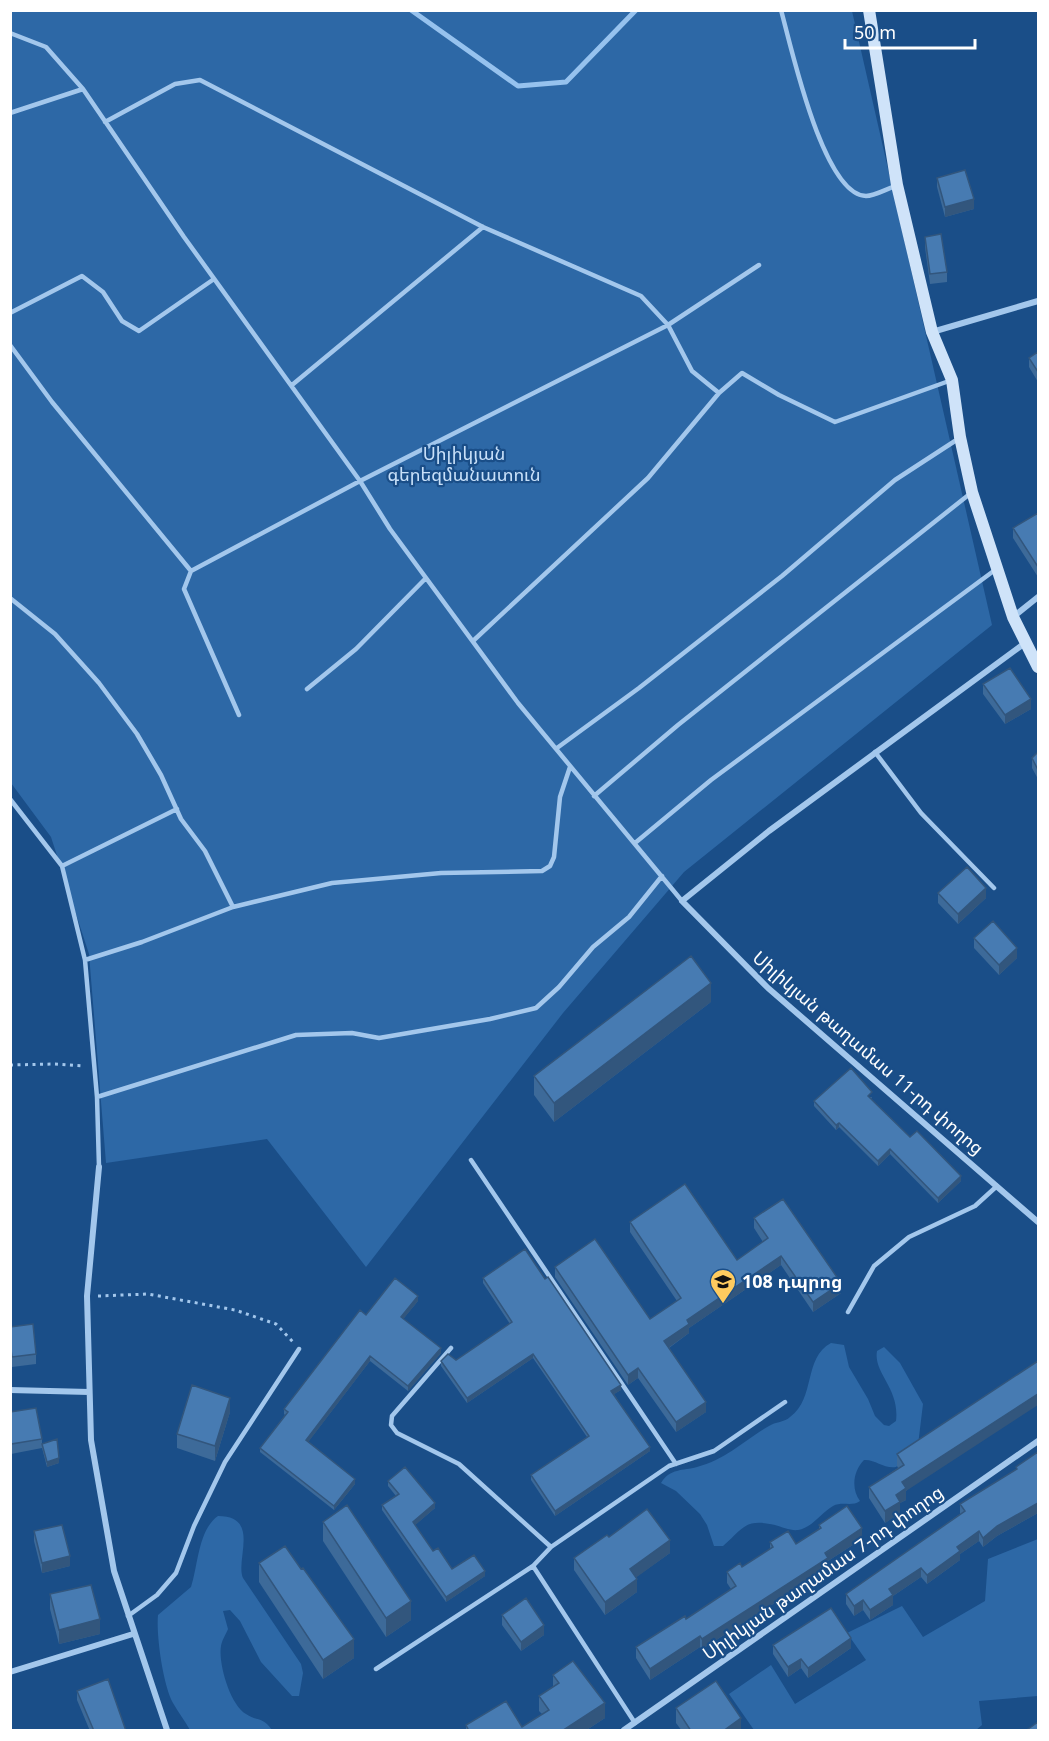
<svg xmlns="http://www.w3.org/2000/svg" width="1049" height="1741" font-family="'Noto Sans','Noto Sans Armenian',sans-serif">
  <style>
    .green { fill: #2d68a6 }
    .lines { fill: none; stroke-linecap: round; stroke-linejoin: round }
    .stream { stroke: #96c2ee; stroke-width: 5 }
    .path { stroke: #a3c7ec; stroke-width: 3; stroke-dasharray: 3 4.5; stroke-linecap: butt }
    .service { stroke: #a3c7ec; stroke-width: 4.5 }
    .minor { stroke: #a3c7ec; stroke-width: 6 }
    .secondary { stroke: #cfe3f9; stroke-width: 12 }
    .wall { fill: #3d6a99 }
    .shaded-wall { fill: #32567d }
    .building { fill: #477bb2; stroke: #32567d; stroke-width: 1.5 }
    .labels { text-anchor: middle; stroke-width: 4.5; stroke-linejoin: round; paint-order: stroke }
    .park-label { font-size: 18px; fill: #c8e0f9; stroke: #1a4e88 }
    .street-label { font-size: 18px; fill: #fff; stroke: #1a4e88 }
    .poi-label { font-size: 18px; font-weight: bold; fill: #fff; stroke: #1a4e88; text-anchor: start }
  </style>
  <rect width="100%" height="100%" fill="#1a4e88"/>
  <path class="green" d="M11 11H852L992 625 684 872 563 1013 366 1267 267 1139 106 1163 89 954 51 837 11 783Z
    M831 1343 844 1345 849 1367 868 1399 875 1416 884 1425 889 1426 896 1421C900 1388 873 1373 877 1351L884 1347 900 1363 923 1404 918 1445 896 1467C884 1469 875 1459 864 1460 853 1471 851 1489 860 1501 852 1507 842 1501 833 1506 822 1512 812 1528 798 1530 791 1531 782 1527 775 1525 744 1518 743 1529 723 1546H714L707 1525 700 1514 676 1491 661 1483C670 1468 683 1471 697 1467 725 1460 745 1440 769 1426 775 1422 785 1422 790 1417 816 1398 803 1358 831 1343Z
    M218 1516C261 1516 235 1560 243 1578L301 1664 303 1673 299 1696H292L261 1662 240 1621 230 1610 223 1611 228 1629C226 1634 222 1640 221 1646 218 1663 230 1705 246 1714 258 1722 262 1716 272 1730H190C185 1721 178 1712 173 1703 163 1685 156 1635 158 1615L191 1587C198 1566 198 1530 218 1516Z
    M1038 1539V1696L979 1701 982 1725 976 1730H754L729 1694 771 1665 795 1704 866 1660 847 1633 902 1606 923 1637 985 1601 988 1559Z"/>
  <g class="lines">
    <path class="stream" d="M411 10 518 86 566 82 636 10"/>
    <path class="path" d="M10 1065 55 1064 84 1066
      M98 1296 148 1294 235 1310 276 1324 293 1342"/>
    <path class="service" d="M781 10C791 46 823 195 866 196 875 196 888 188 896 186
      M10 33 46 47 83 89 184 237 360 481 390 529 518 703 682 901
      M10 113 83 89
      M105 122 175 84 200 80 483 227 641 296 668 325 692 371 719 393 742 373 779 395 835 422 949 381
      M10 313 82 276 103 292 122 321 139 331 214 279
      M10 345 52 402 191 571
      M292 385 483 227
      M10 598 55 634 99 683 137 734 161 775 181 819 205 851 233 907
      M473 641 648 478 719 393
      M307 689 356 649 426 578
      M239 715 184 589 191 571 360 481 668 325 759 265
      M557 748 639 688 782 576 895 480 958 439
      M875 752 921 813 994 888
      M594 796 678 725 971 493
      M10 799 62 866 85 960 97 1097 99 1167
      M635 843 711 780 995 570
      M62 866 177 809
      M85 960 142 942 233 907 332 883 441 873 542 871 550 866 554 857 560 797 570 767
      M97 1097 296 1035 352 1033 379 1038 490 1019 536 1008 559 987 593 947 629 917 662 876
      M471 1160 676 1464
      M848 1312 874 1266 909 1237 975 1206 997 1186
      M451 1348 392 1416 391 1425 397 1433 459 1464 551 1547
      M128 1616 157 1595 176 1573 194 1526 225 1462 299 1349
      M376 1669 533 1566
      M635 1723 533 1566 551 1547 669 1466 714 1451 785 1402"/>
    <path class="minor" d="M932 332 1038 301
      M1013 617 1038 597
      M1025 643 769 831 682 901 768 988 1038 1222
      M99 1167 87 1296 91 1440 114 1571 167 1730
      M10 1390 89 1392
      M10 1672 133 1634
      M624 1730 1038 1441"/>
    <path class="secondary" d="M869 10 897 185 932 332 952 380 960 437 972 492 1013 617 1038 667"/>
  </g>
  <path class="wall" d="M937 178 974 209 945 217 937 187Z
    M925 237 947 272V282L930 284 925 247Z
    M1038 352V382L1029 367V358Z
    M1038 513V577L1013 538V528Z
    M983 684 1031 709 1005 724 983 694Z
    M1038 752V779L1032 768V758Z
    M938 893 986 898 958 924 938 903Z
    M974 938 1017 958 999 975 974 948Z
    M711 1002 554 1122 534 1095V1076Z
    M872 1097 871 1099 910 1137 961 1181 938 1203 890 1154 878 1166 839 1127 836 1130 814 1106V1101Z
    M754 1218 841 1293 813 1312 781 1265 689 1328V1333L669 1348 706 1412 676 1432 638 1378 628 1385 555 1277V1267L650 1319 677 1301 630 1232V1222L737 1260 763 1242 754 1228Z
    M483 1278 621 1390 614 1394 650 1451 555 1516 531 1480V1475L587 1437 533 1358 467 1403 441 1366V1361L456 1360 510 1324 483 1283Z
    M418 1301 403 1319 441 1353 408 1391 370 1361 308 1442 355 1484 334 1510 260 1452V1448L285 1415 284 1414V1409L366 1315Z
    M10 1327 36 1354V1364L12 1367 10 1352Z
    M1038 1361 906 1491V1500L900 1503V1513L885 1523 869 1498V1487L898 1468 897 1466V1454Z
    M10 1412 42 1439V1444L59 1463 47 1467 42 1448 11 1454Z
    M230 1412 215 1461 177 1448V1434Z
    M1038 1452V1513L997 1536 983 1547 979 1541 960 1554V1560L927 1584 921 1577 893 1596V1605L870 1620 863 1610 854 1616 846 1604V1594L960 1514V1504L1016 1470V1467Z
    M388 1481 435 1508 415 1525 433 1551 452 1569 485 1576 446 1602 382 1510V1505L396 1496 388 1486Z
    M323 1522 411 1620 386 1637 323 1541Z
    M819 1525 862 1539 828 1561V1569L702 1649 700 1647 650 1680 636 1658V1647L686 1619 731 1589 727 1583V1572L742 1567 770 1549V1542L796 1544 819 1529Z
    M34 1531 70 1566 42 1573 34 1541Z
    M670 1553 636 1577 637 1592 605 1615 574 1570V1558Z
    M259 1563 354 1658 323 1679 259 1582Z
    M50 1594 100 1634 59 1644 50 1609Z
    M502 1615 544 1635 521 1651 502 1625Z
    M773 1645 851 1648 808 1678 801 1668 788 1677 773 1654Z
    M553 1675 605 1718 585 1731H466V1725L522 1727 542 1714 539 1711V1696L553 1687Z
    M77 1691 126 1731H90L77 1700Z
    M676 1708 741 1731H682L676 1723Z"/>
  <path class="shaded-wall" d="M974 199V209L945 217V207Z
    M1031 699V709L1005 724V715Z
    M986 888V898L958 924V914Z
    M1017 948V958L999 975V965Z
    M711 983V1002L554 1122V1103Z
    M839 1123V1127L836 1130V1125Z
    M890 1149V1154L878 1166V1161Z
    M961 1176V1181L938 1203V1198Z
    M781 1256V1265L689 1328V1333L664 1351V1341L687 1320Z
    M841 1283V1293L813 1312V1302Z
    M418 1296V1301L401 1322V1317Z
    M441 1348V1353L408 1391V1386Z
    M533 1354V1358L467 1403V1398Z
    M370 1356V1361L306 1445V1440Z
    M638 1368V1378L628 1385V1375Z
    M621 1385V1390L611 1396V1391Z
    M1038 1394V1405L906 1491V1500L900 1503V1513L885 1523V1511L902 1482Z
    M230 1398V1412L215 1461V1446Z
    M706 1402V1412L676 1432V1422Z
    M650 1447V1451L555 1516V1511Z
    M59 1458V1463L47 1467V1462Z
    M355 1479V1484L334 1510V1506Z
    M435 1503V1508L413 1527V1522Z
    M1038 1503V1513L997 1536 983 1547V1538L997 1526Z
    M862 1528V1539L828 1561V1569L702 1649V1639Z
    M979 1531V1541L960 1554V1560L927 1584V1575L957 1547Z
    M670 1540V1553L630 1582V1569Z
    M70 1556V1566L42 1573V1563Z
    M921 1568V1577L893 1596V1605L870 1620V1610L889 1589Z
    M485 1571V1576L446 1602V1597Z
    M637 1579V1592L605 1615V1602Z
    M863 1600V1610L854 1616V1606Z
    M411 1601V1620L386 1637V1618Z
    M100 1619V1634L59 1644V1630Z
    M544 1625V1635L521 1651V1642Z
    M700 1636V1647L650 1680V1669Z
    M851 1638V1648L808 1678V1668Z
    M354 1639V1658L323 1679V1660Z
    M801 1659V1668L788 1677V1667Z
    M605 1703V1718L585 1731H562Z
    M741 1718V1731H723Z"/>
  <path class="building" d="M965 170 974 199 945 207 937 178Z
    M941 234 947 272 930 274 925 237Z
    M1038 352V372L1029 358Z
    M1038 513V567L1013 528Z
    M1010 668 1031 699 1005 715 983 684Z
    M1038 752V770L1032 758Z
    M967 867 986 888 958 914 938 893Z
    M993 921 1017 948 999 965 974 938Z
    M691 956 711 983 554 1103 534 1076Z
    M851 1068 872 1092 868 1096 910 1137 917 1131 961 1176 938 1198 890 1149 878 1161 839 1123 836 1125 814 1101Z
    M685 1184 737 1260 768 1238 754 1218 783 1199 841 1283 813 1302 781 1256 687 1320 689 1324 664 1341 706 1402 676 1422 638 1368 628 1375 555 1267 595 1239 650 1319 681 1298 630 1222Z
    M525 1249 545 1279 548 1277 621 1385 611 1391 650 1447 555 1511 531 1475 589 1436 533 1354 467 1398 441 1361 448 1354 456 1360 512 1322 483 1278Z
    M395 1278 418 1296 401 1317 441 1348 408 1386 370 1356 306 1440 355 1479 334 1506 260 1448 288 1412 284 1409 360 1310 366 1315Z
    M33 1324 36 1354 12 1357 10 1342V1327Z
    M1038 1361V1394L902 1482 906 1488 896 1495 900 1502 885 1511 869 1487 904 1465 897 1454Z
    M192 1385 230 1398 215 1446 177 1434Z
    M36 1408 42 1439 11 1444 10 1412Z
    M57 1439 59 1458 47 1462 42 1444Z
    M1038 1452V1503L997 1526 983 1538 979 1531 957 1547 960 1551 927 1575 921 1568 889 1589 893 1595 870 1610 863 1600 854 1606 846 1594 965 1511 960 1504 1017 1469 1016 1467Z
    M405 1467 435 1503 413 1522 433 1551 438 1548 452 1569 474 1555 485 1571 446 1597 382 1505 399 1494 388 1481Z
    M347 1505 411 1601 386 1618 323 1522Z
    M847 1506 862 1528 825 1553 828 1558 702 1639 700 1636 650 1669 636 1647 685 1616 686 1619 736 1586 727 1572 740 1563 742 1567 773 1547 770 1542 788 1531 796 1544 821 1528 819 1525Z
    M647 1509 670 1540 630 1569 637 1579 605 1602 574 1558 607 1535 609 1537Z
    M62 1525 70 1556 42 1563 34 1531Z
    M285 1546 301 1569 303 1568 354 1639 323 1660 259 1563Z
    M91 1585 100 1619 59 1630 50 1594Z
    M526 1598 544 1625 521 1642 502 1615Z
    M831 1608 851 1638 808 1668 801 1659 788 1667 773 1645Z
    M573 1661 605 1703 562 1731H469L466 1725 506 1701 522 1727 549 1710 539 1696 559 1683 553 1675Z
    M108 1679 126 1731H94L77 1691Z
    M716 1681 741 1718 723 1731H691L676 1708Z
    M1038 1722V1731H1025L1031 1727Z"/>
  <defs>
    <symbol id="school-pin" viewBox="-11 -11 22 30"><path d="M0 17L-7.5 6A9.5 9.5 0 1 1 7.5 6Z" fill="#fecb5f" stroke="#1a4e88"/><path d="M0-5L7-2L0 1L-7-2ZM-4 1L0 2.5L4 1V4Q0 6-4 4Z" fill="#111"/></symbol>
  </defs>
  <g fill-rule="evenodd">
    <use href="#school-pin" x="708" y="1267" width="30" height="40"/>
  </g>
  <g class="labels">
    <g class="park-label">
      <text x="464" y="460">Սիլիկյան<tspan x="464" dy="21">գերեզմանատուն</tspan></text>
    </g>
    <g class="street-label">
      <text transform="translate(868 1053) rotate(41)" y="6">Սիլիկյան թաղամաս 11-րդ փողոց</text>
      <text transform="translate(823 1573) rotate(-35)" y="6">Սիլիկյան թաղամաս 7-րդ փողոց</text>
    </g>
    <g class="poi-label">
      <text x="742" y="1288">108 դպրոց</text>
    </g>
  </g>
  <rect width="1049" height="1741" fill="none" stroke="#ffffff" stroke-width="24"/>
  <path d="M845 39v9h130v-9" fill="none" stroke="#ffffff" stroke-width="3"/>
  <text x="854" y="39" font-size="18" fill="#ffffff" stroke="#1a4e88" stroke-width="4.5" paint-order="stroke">50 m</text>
</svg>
